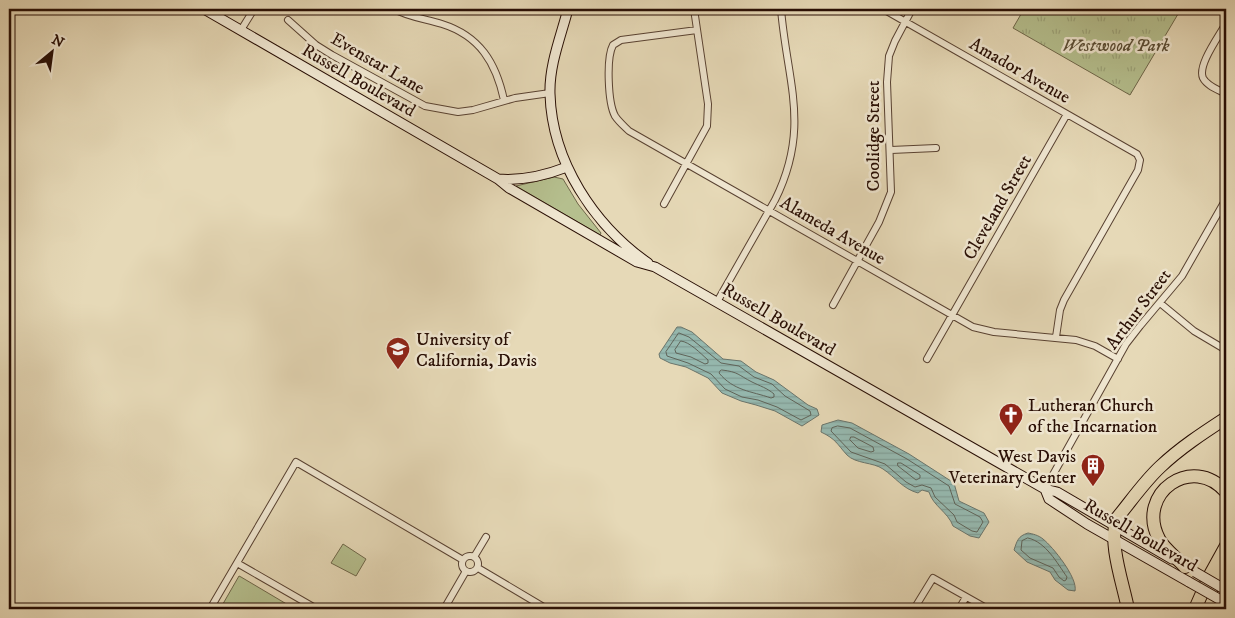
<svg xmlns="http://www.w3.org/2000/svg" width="1235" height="618" font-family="'IM FELL DW Pica',serif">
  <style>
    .grass { fill: #b5bf8e; stroke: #6e6649 }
    .park { fill: url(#park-tufts); stroke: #6e6649 }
    .water { fill: url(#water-rules); stroke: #6a756c }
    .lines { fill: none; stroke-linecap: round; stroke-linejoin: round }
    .shore { stroke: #5f645a; stroke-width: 1 }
    .street-casing { stroke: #584131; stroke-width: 8 }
    .secondary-casing { stroke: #280e04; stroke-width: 11 }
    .highway-casing { stroke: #280e04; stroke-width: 14 }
    .street { stroke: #efe6d0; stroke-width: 6 }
    .secondary { stroke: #efe6d0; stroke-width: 9 }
    .highway { stroke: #e6d9b7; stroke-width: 12 }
    .secondary-bridge-casing { stroke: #280e04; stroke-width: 11; stroke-linecap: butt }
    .secondary-bridge { stroke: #efe6d0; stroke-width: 9 }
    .labels { text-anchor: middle; stroke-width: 5; stroke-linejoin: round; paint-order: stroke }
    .park-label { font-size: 18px; font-style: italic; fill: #594c34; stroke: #efe6d0 }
    .street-label { font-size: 18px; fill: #280e04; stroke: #efe6d0 }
    .poi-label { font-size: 18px; fill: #280e04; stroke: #efe6d0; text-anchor: start }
  </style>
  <defs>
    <pattern id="park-tufts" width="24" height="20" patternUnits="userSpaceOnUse" patternTransform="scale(1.25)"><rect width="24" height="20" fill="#b5bf8e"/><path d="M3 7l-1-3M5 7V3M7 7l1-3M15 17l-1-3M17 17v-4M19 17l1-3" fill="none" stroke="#9ca379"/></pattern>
    <pattern id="water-rules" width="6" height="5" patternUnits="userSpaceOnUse" patternTransform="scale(1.25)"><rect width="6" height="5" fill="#96bab1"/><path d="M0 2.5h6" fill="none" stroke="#819f97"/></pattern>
  </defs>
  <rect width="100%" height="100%" fill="#e6d9b7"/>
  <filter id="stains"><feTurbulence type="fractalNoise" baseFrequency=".004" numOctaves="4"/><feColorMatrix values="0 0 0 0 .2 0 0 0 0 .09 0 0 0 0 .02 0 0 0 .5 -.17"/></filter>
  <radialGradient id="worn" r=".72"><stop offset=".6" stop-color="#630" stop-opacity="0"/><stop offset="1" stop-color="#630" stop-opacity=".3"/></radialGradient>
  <path class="grass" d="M554 177 563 179 578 204 601 233 600 235 516 186Z
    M343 544 366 559 356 576 331 563Z
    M239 576 241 577 295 609H220Z"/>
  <path class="park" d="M1024 9H1181L1130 95 1013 28Z"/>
  <path class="water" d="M677 327H681L692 332 723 359 741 361 756 372 774 380 808 405 817 409 819 415 802 426 775 411 756 405 741 401 722 393 708 378 686 367 670 363 660 358 659 354Z
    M838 420 852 423 909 454 954 483 959 501 984 513 989 522 979 538 970 536 953 526C948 512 933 506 929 492L922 490 918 493C903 489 895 477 883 469 873 462 856 464 847 455 837 444 836 439 821 432L822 425Z
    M1028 533C1033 534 1038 535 1043 539 1053 547 1078 578 1075 591L1068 590 1055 580 1050 572 1027 562 1014 550C1017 541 1018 536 1028 533Z"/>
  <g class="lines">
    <path class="shore" d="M679 333 689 337 721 363 739 366 754 377 772 384 785 396 810 411 811 415 801 420 777 407 758 400 742 397 725 389 711 374 688 363 667 356 666 352Z
      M681 341C690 342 700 353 708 360V363L705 364 691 357 676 353 675 350Z
      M722 370C739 372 738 375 752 382 760 386 767 388 774 394V397L771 398C751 391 734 391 719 373L720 371Z
      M838 426 850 428 907 459 949 486 955 504 980 517 983 522 977 532 972 531 957 522 954 515 935 497 931 488 922 485 915 487 906 482 885 464 851 452 831 431 832 428Z
      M851 437H854L873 447 874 451 871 452 858 448 850 440Z
      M898 463H901L920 475V478L916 480 898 466Z
      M1028 538C1046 542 1057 563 1067 577L1066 580 1064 581 1059 577 1053 568 1030 558 1021 550 1022 541Z"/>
    <defs>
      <path id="street" d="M394 9C408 17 426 19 442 24 480 36 496 63 504 100
        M883 9 1137 154 1140 160 1138 170 1064 300 1060 310 1056 337
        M288 20 316 45 332 55 425 106 458 112 473 110 515 98 550 93
        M1226 23C1220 35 1197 65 1203 78 1207 86 1219 90 1226 94
        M241 30 254 9
        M697 30 621 40 613 45C606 58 608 103 615 116 619 122 624 126 629 131L973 327 994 332 1076 340 1095 346 1118 359
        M891 150 936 148
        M664 204 707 126 708 104 694 9
        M717 302 775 200C811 127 787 82 781 9
        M1160 303 1194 331 1226 350
        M833 305 879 222 891 192 887 82 889 56 895 41 912 9
        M927 359 1067 114
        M1045 489 1126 344 1140 326 1182 276 1226 199
        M462 564a8 8 0 1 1 16 0a8 8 0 1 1-16 0Z
        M474 557 486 537
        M237 563 317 609
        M478 568 547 609
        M210 609 296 462 463 560
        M444 609 466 571
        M914 609 933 578 988 609
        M959 609 966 597"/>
      <path id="secondary" d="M204 9 498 179 509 188 637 262 655 267 1045 489 1057 492 1172 559
        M568 9C561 36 549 65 550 94 552 162 594 225 648 263
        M498 179C523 181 544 176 567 167
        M1045 489 1049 499 1087 524 1189 582"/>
      <path id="highway" d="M1185 567C1177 558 1164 549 1159 539 1135 493 1193 453 1226 492
        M1211 590 1226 564
        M1128 609C1123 583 1108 543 1117 518 1131 501 1144 482 1160 467 1180 448 1203 433 1226 418
        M1195 609 1210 575 1226 546"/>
    </defs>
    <use href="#street" class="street-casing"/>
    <use href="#secondary" class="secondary-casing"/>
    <use href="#highway" class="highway-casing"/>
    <use href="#street" class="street"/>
    <use href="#secondary" class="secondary"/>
    <use href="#highway" class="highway"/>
    <defs>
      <path id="secondary-bridge" d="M1195 572 1226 590
        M1189 582 1226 603"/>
    </defs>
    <use href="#secondary-bridge" class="secondary-bridge-casing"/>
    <use href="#secondary-bridge" class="secondary-bridge"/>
  </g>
  <defs>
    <symbol id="university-pin" viewBox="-11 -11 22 30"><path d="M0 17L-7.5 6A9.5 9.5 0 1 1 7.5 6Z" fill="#8f2418" stroke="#efe6d0"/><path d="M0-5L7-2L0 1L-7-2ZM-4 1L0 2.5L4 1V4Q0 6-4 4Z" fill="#fff"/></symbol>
    <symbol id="church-pin" viewBox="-11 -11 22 30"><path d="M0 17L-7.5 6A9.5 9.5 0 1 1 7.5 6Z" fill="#8f2418" stroke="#efe6d0"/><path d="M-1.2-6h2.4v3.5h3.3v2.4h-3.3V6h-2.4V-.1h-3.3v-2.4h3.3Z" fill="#fff"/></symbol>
    <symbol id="building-pin" viewBox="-11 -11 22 30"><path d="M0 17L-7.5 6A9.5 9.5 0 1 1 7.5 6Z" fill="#8f2418" stroke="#efe6d0"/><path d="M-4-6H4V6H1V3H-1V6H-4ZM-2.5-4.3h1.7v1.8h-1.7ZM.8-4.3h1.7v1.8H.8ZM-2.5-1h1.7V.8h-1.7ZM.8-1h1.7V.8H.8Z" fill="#fff"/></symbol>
  </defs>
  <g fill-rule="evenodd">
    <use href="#university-pin" x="384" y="335" width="28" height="38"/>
    <use href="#church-pin" x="997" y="401" width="28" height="38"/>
    <use href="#building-pin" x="1079" y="452" width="28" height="38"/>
  </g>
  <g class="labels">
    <g class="park-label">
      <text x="1116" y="51">Westwood Park</text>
    </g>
    <g class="street-label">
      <text transform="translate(378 63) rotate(30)" y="6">Evenstar Lane</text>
      <text transform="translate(1020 70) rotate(30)" y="6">Amador Avenue</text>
      <text transform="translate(359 80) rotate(30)" y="6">Russell Boulevard</text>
      <text transform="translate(873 136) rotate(-90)" y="6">Coolidge Street</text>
      <text transform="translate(997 207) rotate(-60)" y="6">Cleveland Street</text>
      <text transform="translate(833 230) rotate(30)" y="6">Alameda Avenue</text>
      <text transform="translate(1138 309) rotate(-53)" y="6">Arthur Street</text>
      <text transform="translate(779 319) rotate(30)" y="6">Russell Boulevard</text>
      <text transform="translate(1141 535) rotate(30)" y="6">Russell Boulevard</text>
    </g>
    <g class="poi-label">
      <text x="416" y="345">University of<tspan x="416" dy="21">California, Davis</tspan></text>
      <text x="1028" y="411">Lutheran Church<tspan x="1028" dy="21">of the Incarnation</tspan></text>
      <text x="1076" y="462" text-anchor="end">West Davis<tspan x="1076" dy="21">Veterinary Center</tspan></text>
    </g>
  </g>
  <rect width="1235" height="618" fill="none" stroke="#e6d9b7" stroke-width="30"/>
  <rect x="10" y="10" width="1215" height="598" fill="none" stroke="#280e04" stroke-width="2.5"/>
  <rect x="15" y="15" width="1205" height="588" fill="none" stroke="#280e04"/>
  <g transform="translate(52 52) rotate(29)" stroke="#efe6d0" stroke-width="4" paint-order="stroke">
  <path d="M0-4L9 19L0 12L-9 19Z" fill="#280e04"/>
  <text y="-8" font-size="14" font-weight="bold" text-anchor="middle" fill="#280e04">N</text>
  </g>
  <rect width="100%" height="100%" filter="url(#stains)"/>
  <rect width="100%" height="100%" fill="url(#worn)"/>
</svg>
